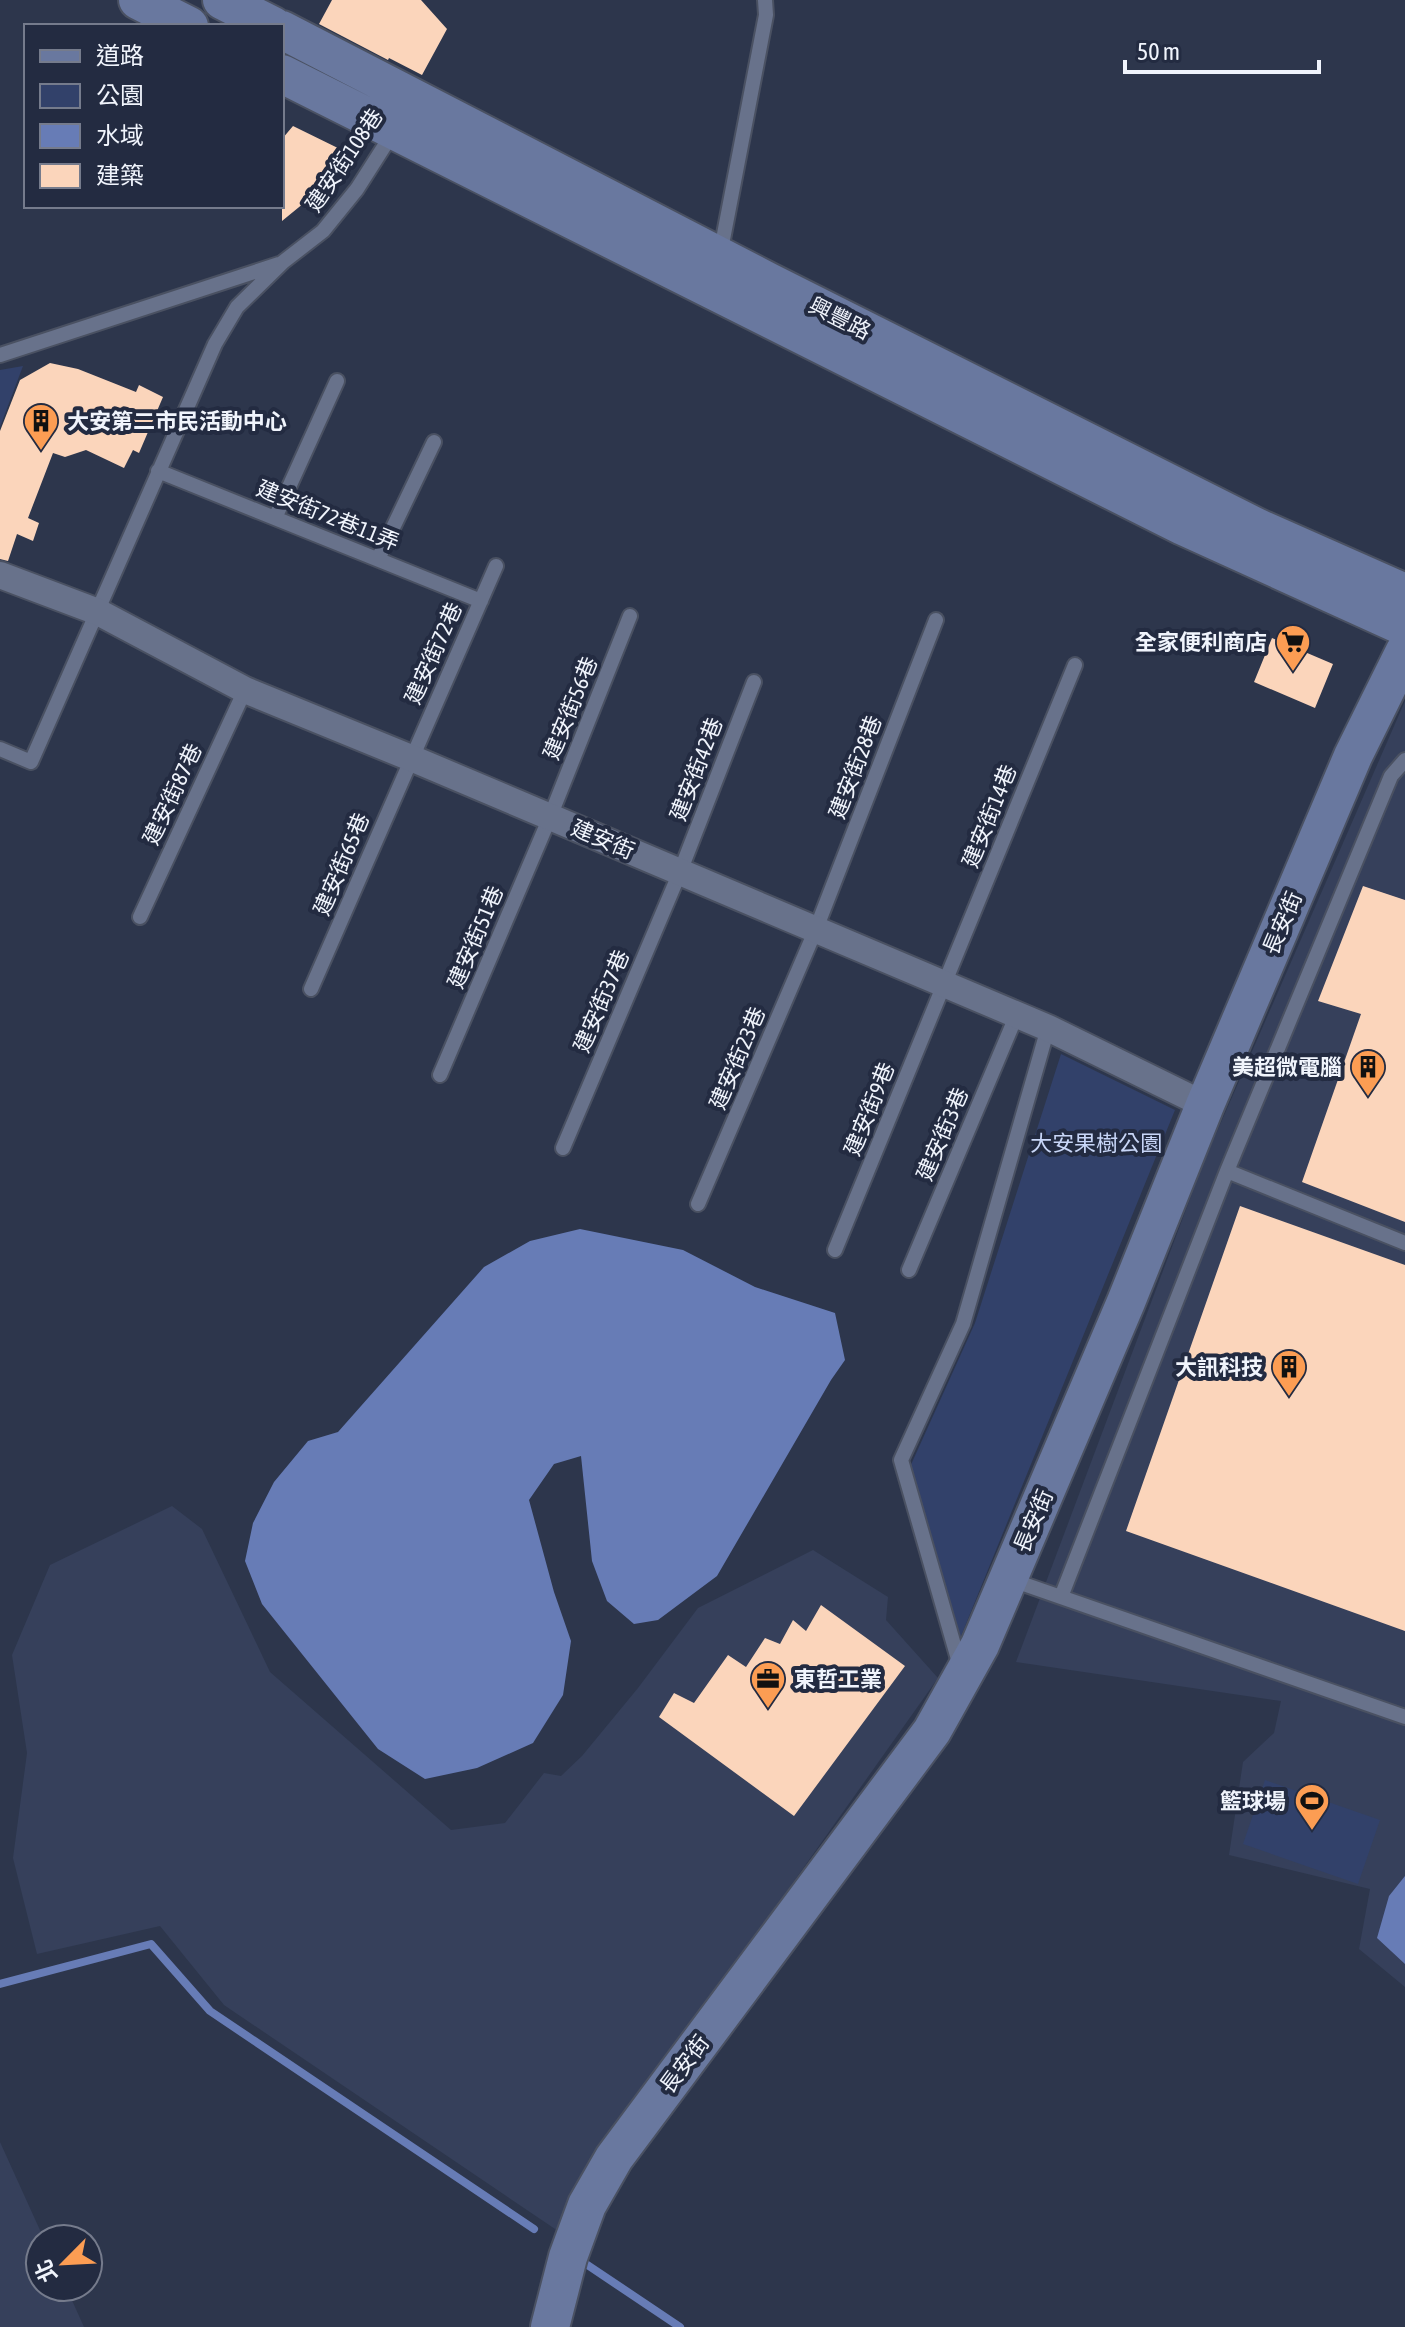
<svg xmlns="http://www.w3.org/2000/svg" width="1405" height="2327" font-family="'Asap Condensed','Noto Sans TC',sans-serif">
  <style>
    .built { fill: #36405b }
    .green { fill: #32416a }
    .water { fill: #677cb6 }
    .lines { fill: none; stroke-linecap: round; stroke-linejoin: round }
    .stream { stroke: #677cb6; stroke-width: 8 }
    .building { fill: #fbd5bb }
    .lane-casing { stroke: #4a5162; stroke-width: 18 }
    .street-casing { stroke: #4a5162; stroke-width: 30 }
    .secondary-casing { stroke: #4a5162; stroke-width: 42 }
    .lane { stroke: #68728b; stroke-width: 14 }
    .street { stroke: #68728b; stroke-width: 26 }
    .secondary { stroke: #69789f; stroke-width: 38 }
    .labels { text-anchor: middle; stroke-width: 8; stroke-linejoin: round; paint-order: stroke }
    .street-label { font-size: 22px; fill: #f0f4fc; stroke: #232b41 }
    .poi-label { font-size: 22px; font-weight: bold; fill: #f0f4fc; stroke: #232b41; text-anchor: end }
    .park-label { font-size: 22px; fill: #c8d6f7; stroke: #232b41 }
  </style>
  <rect width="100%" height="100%" fill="#2d364c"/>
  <path class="built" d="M1405 701V1987L1359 1949 1370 1889 1229 1855 1243 1762 1274 1733 1281 1701 1016 1662 1205 1159Z
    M172 1506 202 1529 270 1672 451 1830 505 1823 544 1773 561 1776 582 1756 638 1688 698 1608 813 1550 888 1597 886 1620 938 1678 590 2169 561 2233 224 2005 160 1926 37 1954 13 1858 27 1753 12 1655 50 1565Z
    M0 2142 44 2239H40V2287H66L84 2327H0Z"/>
  <path class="green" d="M23 366 0 427V370Z
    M1061 1054 1175 1110 959 1641 909 1469 975 1323Z
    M1265 1780 1380 1820 1358 1884 1243 1844Z"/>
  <path class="water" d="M580 1229 683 1250 755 1287 835 1313 845 1360 831 1380 717 1576 658 1620 634 1624 607 1601 592 1561 581 1456 554 1464 529 1500 554 1592 571 1641 563 1695 533 1743 477 1768 425 1779 378 1749 262 1604 245 1561 253 1523 274 1482 308 1441 338 1432 484 1267 530 1241Z
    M1405 1876V1964L1377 1938 1389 1896Z"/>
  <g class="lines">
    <path class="stream" d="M0 1984 151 1944 210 2011 534 2229
      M586 2264 680 2327"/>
  </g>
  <path class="building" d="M332 0H421L447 29 422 75 389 58 388 60 319 24Z
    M293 126 346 152 315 194 282 221V139Z
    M50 363 78 369 136 392 139 385 163 397 139 453 133 450 124 468 86 450 65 457 53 453 28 518 39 523 33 541 17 534 8 561 0 559V431L20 380Z
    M1272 638 1333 664 1315 708 1254 682Z
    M1363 886 1405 900V1222L1302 1182 1361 1014 1318 1001Z
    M1240 1206 1405 1265V1631L1126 1531Z
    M821 1605 905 1666 794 1816 659 1717 674 1693 694 1703 728 1655 746 1667 765 1638 780 1644 793 1620 806 1631Z"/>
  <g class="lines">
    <defs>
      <path id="lane" d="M720 255 766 15 765 0
        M0 355 279 264
        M158 471 481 601
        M275 518 337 381
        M378 559 434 442
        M0 749 31 762 215 344 237 307 283 262 323 231 357 189 394 131
        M140 917 245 690
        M311 989 496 566
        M440 1075 550 817 630 616
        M563 1148 680 872 754 682
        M1227 1171 1405 1243
        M698 1204 816 929 936 620
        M835 1250 1075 665
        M909 1270 1017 1014
        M1009 1579 1405 1717
        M1061 1597 1227 1171 1391 776 1405 760
        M960 1666 901 1460 963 1324 1048 1028"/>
      <path id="street" d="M0 575 98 612 245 690 411 758 1048 1028 1205 1105"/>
      <path id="secondary" d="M138 0 189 26
        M222 0 273 26
        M282 30 769 282 1258 528 1405 593
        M282 74 1183 526 1405 627
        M550 2327 568 2257 587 2205 614 2158 932 1731 980 1645 1126 1302 1205 1105 1353 756 1405 651"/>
    </defs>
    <use href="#lane" class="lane-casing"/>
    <use href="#street" class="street-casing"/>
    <use href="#secondary" class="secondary-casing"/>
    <use href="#lane" class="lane"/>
    <use href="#street" class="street"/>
    <use href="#secondary" class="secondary"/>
  </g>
  <defs>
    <symbol id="building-pin" viewBox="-11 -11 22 30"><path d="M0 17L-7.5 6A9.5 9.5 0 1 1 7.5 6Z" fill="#fc9d53" stroke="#232b41"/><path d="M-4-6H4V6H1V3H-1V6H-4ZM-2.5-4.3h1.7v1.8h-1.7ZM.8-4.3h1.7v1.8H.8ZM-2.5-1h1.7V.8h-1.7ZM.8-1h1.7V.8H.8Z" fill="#111"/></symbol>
    <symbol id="supermarket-pin" viewBox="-11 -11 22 30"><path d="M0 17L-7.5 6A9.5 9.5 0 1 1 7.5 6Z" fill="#fc9d53" stroke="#232b41"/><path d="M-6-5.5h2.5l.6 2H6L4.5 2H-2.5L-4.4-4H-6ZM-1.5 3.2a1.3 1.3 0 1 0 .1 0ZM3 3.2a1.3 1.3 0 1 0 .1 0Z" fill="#111"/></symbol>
    <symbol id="office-pin" viewBox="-11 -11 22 30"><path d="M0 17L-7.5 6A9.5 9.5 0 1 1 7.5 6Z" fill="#fc9d53" stroke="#232b41"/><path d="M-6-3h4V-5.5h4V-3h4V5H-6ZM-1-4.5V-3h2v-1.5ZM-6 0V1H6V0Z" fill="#111"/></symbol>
    <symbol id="stadium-pin" viewBox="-11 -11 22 30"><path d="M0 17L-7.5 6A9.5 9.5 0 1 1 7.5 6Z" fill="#fc9d53" stroke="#232b41"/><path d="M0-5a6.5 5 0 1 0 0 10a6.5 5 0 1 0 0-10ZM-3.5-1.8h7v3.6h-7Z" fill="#111"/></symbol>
  </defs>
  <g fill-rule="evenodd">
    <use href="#building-pin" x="21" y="401" width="40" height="54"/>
    <use href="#supermarket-pin" x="1273" y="622" width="40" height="54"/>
    <use href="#building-pin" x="1348" y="1047" width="40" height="54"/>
    <use href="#building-pin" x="1269" y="1347" width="40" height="54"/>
    <use href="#office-pin" x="748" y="1659" width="40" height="54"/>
    <use href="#stadium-pin" x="1292" y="1781" width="40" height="54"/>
  </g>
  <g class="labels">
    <g class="street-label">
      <text transform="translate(344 160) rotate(-56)" y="8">建安街108巷</text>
      <text transform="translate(840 318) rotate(27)" y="8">興豐路</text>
      <text transform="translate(328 515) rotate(22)" y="8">建安街72巷11弄</text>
      <text transform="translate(433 653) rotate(-66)" y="8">建安街72巷</text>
      <text transform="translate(570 708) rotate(-68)" y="8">建安街56巷</text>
      <text transform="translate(855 767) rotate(-69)" y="8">建安街28巷</text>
      <text transform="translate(696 769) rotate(-69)" y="8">建安街42巷</text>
      <text transform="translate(172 794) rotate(-65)" y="8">建安街87巷</text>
      <text transform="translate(989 816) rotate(-68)" y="8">建安街14巷</text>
      <text transform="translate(603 839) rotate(23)" y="8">建安街</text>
      <text transform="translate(341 864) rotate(-67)" y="8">建安街65巷</text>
      <text transform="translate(1282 923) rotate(-67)" y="8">長安街</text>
      <text transform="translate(475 937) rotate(-67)" y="8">建安街51巷</text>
      <text transform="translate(601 1001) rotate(-67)" y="8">建安街37巷</text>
      <text transform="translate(737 1058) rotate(-67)" y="8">建安街23巷</text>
      <text transform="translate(869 1109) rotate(-68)" y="8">建安街9巷</text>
      <text transform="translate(942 1134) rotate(-67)" y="8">建安街3巷</text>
      <text transform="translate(1033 1521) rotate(-67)" y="8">長安街</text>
      <text transform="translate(684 2064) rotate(-53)" y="8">長安街</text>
    </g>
    <g class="poi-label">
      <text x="67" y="429" text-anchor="start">大安第二市民活動中心</text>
      <text x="1267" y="650">全家便利商店</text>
      <text x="1342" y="1075">美超微電腦</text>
      <text x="1263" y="1375">大訊科技</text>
      <text x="794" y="1687" text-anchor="start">東哲工業</text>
      <text x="1286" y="1809">籃球場</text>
    </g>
    <g class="park-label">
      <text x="1096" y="1151">大安果樹公園</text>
    </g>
  </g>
  <rect x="24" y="24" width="260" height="184" fill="#232b41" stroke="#757b8c" stroke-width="2"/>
  <rect x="40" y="50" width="40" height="12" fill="#69789f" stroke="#757b8c" stroke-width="2"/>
  <text x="96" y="64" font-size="24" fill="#f0f4fc">道路</text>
  <rect x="40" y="84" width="40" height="24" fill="#32416a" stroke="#757b8c" stroke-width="2"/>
  <text x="96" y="104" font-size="24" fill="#f0f4fc">公園</text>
  <rect x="40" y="124" width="40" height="24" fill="#677cb6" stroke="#757b8c" stroke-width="2"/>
  <text x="96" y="144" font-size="24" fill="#f0f4fc">水域</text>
  <rect x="40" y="164" width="40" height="24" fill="#fbd5bb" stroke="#757b8c" stroke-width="2"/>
  <text x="96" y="184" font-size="24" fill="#f0f4fc">建築</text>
  <g transform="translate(64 2263) rotate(246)"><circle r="38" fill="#232b41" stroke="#757b8c" stroke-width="2"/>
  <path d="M0-6L14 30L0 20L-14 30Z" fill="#fc9d53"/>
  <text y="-12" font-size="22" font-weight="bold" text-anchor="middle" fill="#f0f4fc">北</text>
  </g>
  <path d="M1125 60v12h194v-12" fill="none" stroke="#f0f4fc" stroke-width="4"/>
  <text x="1137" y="60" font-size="24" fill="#f0f4fc" stroke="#232b41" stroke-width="6" paint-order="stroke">50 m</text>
</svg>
